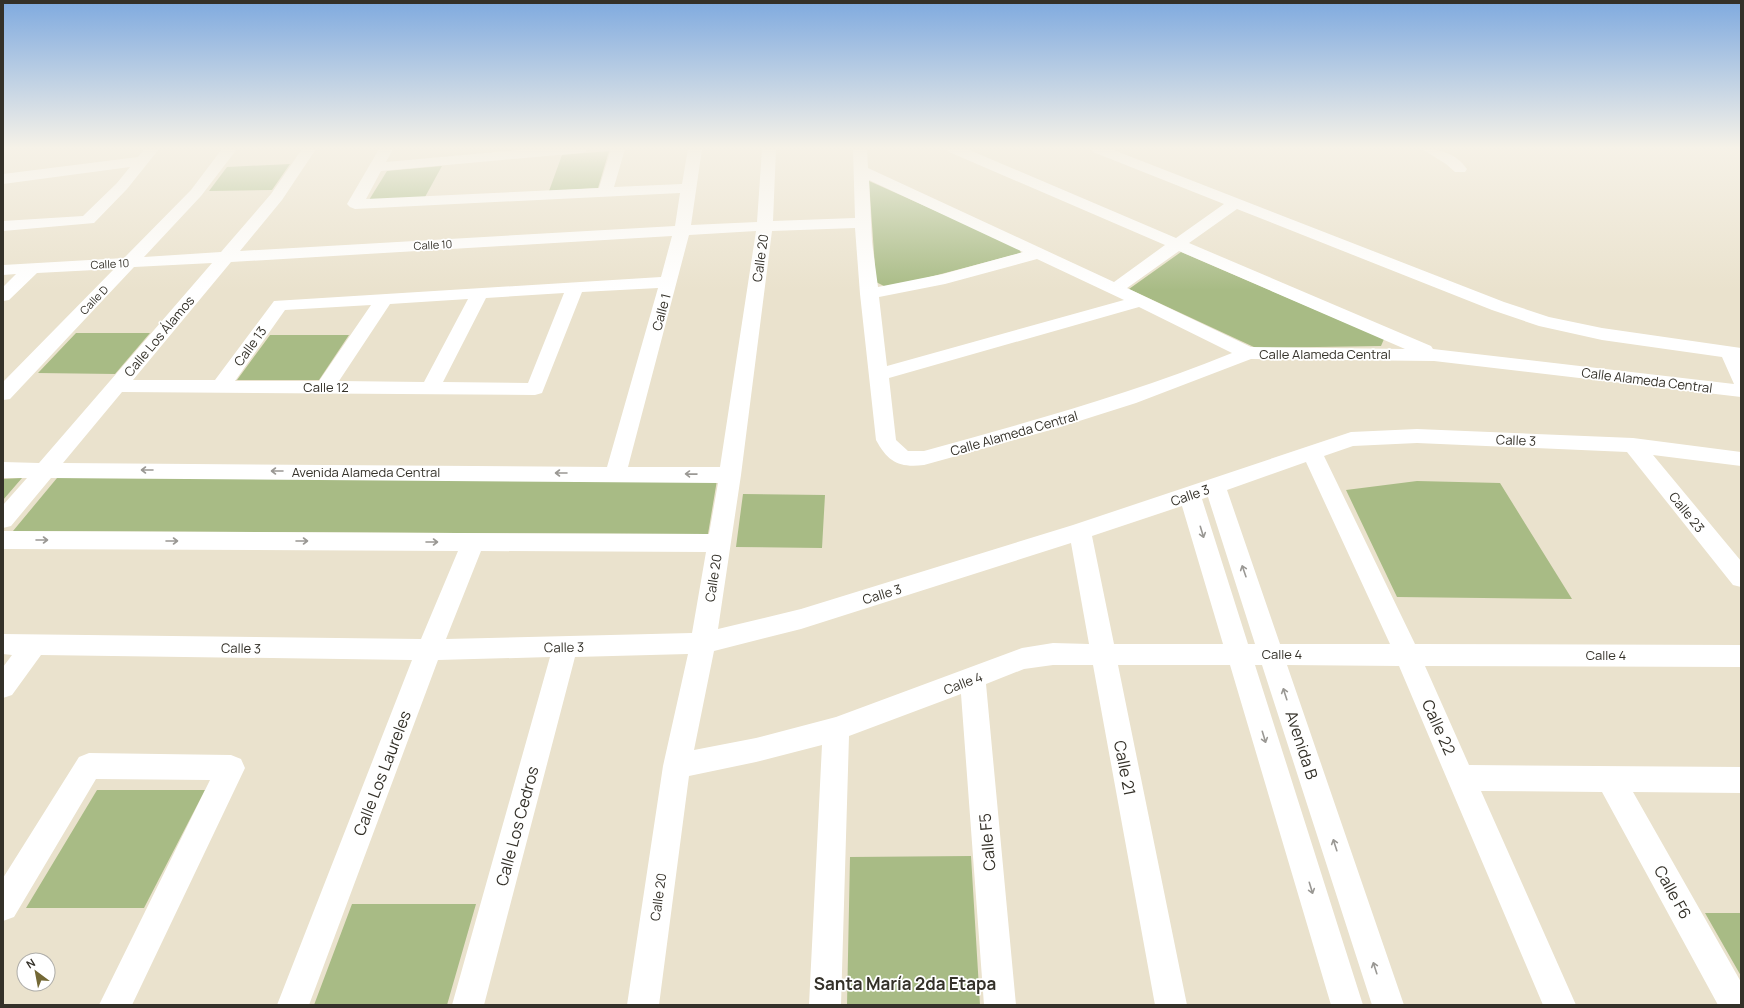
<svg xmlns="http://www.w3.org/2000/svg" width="1744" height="1008" font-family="Manrope,sans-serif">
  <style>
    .green { fill: #a8bb85 }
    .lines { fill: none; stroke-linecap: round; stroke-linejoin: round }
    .minor { fill: #fff; fill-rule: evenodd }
    .oneway { stroke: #9a9894 }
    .labels { text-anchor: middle; stroke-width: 3.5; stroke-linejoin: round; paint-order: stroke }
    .far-street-label { font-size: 11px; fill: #343129; stroke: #fff }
    .street-label { font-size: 13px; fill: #343129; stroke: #fff }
    .near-street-label { font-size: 16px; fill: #343129; stroke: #fff }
    .near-neighbourhood-label { font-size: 17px; font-weight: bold; fill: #343129; stroke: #fff }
  </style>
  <rect width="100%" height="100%" fill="#eae2cd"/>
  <path class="green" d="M609 151 598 188 549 191 562 155Z
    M290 164 272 190 209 191 227 167Z
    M442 166 425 197 369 200 387 171Z
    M869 181 1019 248 1021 253 888 288 876 282Z
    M1181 252 1384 339 1381 346 1256 348 1129 289Z
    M76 333H150L115 374 38 373Z
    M270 335H349L319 380H237Z
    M22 478 3 500V479Z
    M57 478 717 480 708 534 13 531Z
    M1417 481 1500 483 1572 599 1397 597 1346 490Z
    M743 494 825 495 822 548 736 547Z
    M97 790H205L144 908H26Z
    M971 856 980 1005H847L850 857Z
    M352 904H476L447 1005H314Z
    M1705 913H1741V976Z"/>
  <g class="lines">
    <path class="minor" d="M144 149H159L127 189 94 223 3 231V221L83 216 117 183 130 167 3 184V174L138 157Z
      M222 149H237L201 196 144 257 221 252 271 194 302 149H316L282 200 240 251 675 226 680 193 355 209 350 207 347 204 379 149H393L386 162 529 149H587L585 152 580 153 381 171 366 199 599 188 611 149H625L614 187 682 184 688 149H702L691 225 757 222 762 149H776L773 221 855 218 853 149H867L868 168 1114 282 1165 245 949 152 947 149H967L1176 238 1224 204 1093 152 1091 149H1111L1504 302 1549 317 1602 328 1741 348V397L1434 361 1251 359 1136 403 1054 429 924 465C899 468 888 462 876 440L860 294 855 228 772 231 741 475 718 629 801 609 1073 525 1351 432 1417 429 1633 438 1741 452V466L1653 455 1741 561V587L1733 585 1627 452 1417 443 1353 446 1324 456 1415 644 1741 645V667L1425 666 1469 765 1741 767V793L1633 792 1741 982V1005H1718L1602 792 1481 791 1576 1005H1543L1399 666 1287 665 1404 1005H1372L1262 665H1255L1363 1005H1331L1230 665H1118L1187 1005H1155L1093 665H1053L1024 669 986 684 1016 1005H984L961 694 849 736 841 1005H809L822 745 756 762 689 776 659 1005H627L663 766 688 654 575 657 484 1005H452L550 657 438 660 309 1005H277L412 660 41 655 12 695 3 698V667L12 655 3 654V634L421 639 458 551 3 549V531L709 534 718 483 51 478 11 526 3 528V505L27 478H3V462L39 463 212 263 134 267 10 399 3 400V382L114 269 37 273 9 300 3 301V287L16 274 3 275V265L124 258 191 190ZM869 180 1023 252 943 274 878 287 872 242ZM1237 209 1492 310 1539 326 1602 340 1722 357 1734 384 1433 349 1431 346 1189 243ZM756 231 720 467H628L689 235ZM672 236 661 277 274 301 215 380H133L231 262ZM1179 251 1405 349 1251 347 1127 288ZM1037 259 1124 300 887 366 879 297 945 284ZM658 288 607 467 63 463 122 392 535 395 542 393 582 292ZM564 293 528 383 443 382 486 298ZM468 299 424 382 339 381 390 304ZM371 305 319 381H235L285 310ZM1139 307 1232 353C1132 394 1028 422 924 451H908L896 440 889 378ZM1306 462 1390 644H1280L1227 490ZM1208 497 1255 644H1248L1202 499ZM1182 506 1223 644H1114L1092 536ZM1071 543 1089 644 1053 643 1022 648 836 717 756 738 694 750 714 651 801 629ZM481 551 706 552 692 633 446 639Z
      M1422 149C1440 149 1456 153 1467 169L1465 172H1455L1446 164Z
      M89 753 231 755 241 759 245 768 132 1005H99L210 780 96 779 14 917 3 921V878L79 757Z"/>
  </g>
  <defs><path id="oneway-shaft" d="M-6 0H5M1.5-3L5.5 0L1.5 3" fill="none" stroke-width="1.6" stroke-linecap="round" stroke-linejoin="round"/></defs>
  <g class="oneway">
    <use href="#oneway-shaft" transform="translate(147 470) rotate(-180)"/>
    <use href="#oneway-shaft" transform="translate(277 471) rotate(-180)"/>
    <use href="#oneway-shaft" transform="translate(561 473) rotate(-180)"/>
    <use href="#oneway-shaft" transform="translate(691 474) rotate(-179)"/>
    <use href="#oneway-shaft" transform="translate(1202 532) rotate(73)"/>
    <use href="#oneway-shaft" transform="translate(42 540)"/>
    <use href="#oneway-shaft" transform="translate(172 541)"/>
    <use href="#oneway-shaft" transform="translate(302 541)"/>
    <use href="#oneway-shaft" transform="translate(432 542)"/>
    <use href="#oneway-shaft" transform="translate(1244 571) rotate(-109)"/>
    <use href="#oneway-shaft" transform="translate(1285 694) rotate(-108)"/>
    <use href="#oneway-shaft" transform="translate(1264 737) rotate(73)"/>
    <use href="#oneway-shaft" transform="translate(1335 845) rotate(-108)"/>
    <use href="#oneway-shaft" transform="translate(1311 888) rotate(73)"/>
    <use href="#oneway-shaft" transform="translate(1375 968) rotate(-108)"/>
  </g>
  <linearGradient id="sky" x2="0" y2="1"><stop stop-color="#7faadf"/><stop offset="0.51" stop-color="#f6f2e8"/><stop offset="1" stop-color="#f6f2e8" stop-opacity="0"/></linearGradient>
  <rect width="1744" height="290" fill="url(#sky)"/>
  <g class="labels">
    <g class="far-street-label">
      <text transform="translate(433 245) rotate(-3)" y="4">Calle 10</text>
      <text transform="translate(110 264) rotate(-3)" y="4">Calle 10</text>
      <text transform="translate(94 300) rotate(-46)" y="4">Calle D</text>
    </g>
    <g class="street-label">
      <text transform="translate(760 258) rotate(-82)" y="5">Calle 20</text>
      <text transform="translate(661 312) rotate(-75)" y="5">Calle 1</text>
      <text transform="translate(159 336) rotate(-50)" y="5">Calle Los Álamos</text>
      <text transform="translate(250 346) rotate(-54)" y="5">Calle 13</text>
      <text x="1325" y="359">Calle Alameda Central</text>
      <text transform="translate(1647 380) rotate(7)" y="5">Calle Alameda Central</text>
      <text x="326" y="392">Calle 12</text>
      <text transform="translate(1014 433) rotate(-16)" y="5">Calle Alameda Central</text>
      <text transform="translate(1516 440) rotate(2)" y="5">Calle 3</text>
      <text x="366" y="477">Avenida Alameda Central</text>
      <text transform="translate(1190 495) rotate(-19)" y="5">Calle 3</text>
      <text transform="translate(1687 512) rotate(51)" y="5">Calle 23</text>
      <text transform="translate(713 578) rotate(-81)" y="5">Calle 20</text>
      <text transform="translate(882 594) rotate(-17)" y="5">Calle 3</text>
      <text transform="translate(564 647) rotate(-1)" y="5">Calle 3</text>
      <text transform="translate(241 648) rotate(1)" y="5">Calle 3</text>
      <text x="1282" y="659">Calle 4</text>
      <text x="1606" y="660">Calle 4</text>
      <text transform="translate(963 683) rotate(-21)" y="5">Calle 4</text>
      <text transform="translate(658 897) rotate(-82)" y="5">Calle 20</text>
    </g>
    <g class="near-street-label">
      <text transform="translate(1439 727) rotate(66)" y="6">Calle 22</text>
      <text transform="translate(1302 745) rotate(72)" y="6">Avenida B</text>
      <text transform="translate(1125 768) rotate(79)" y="6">Calle 21</text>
      <text transform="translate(382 773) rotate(-69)" y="6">Calle Los Laureles</text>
      <text transform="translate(517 826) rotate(-75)" y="6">Calle Los Cedros</text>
      <text transform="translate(987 842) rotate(-95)" y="6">Calle F5</text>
      <text transform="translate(1673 892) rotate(61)" y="6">Calle F6</text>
    </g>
    <g class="near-neighbourhood-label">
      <text x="905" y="990">Santa María 2da Etapa</text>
    </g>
  </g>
  <rect width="1744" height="1008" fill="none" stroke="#343129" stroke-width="8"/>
  <g transform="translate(36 972) rotate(328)"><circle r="19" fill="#ffffff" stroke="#aeada9"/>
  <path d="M0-3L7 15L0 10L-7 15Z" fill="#736835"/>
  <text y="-6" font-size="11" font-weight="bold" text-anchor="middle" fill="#343129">N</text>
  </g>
</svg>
